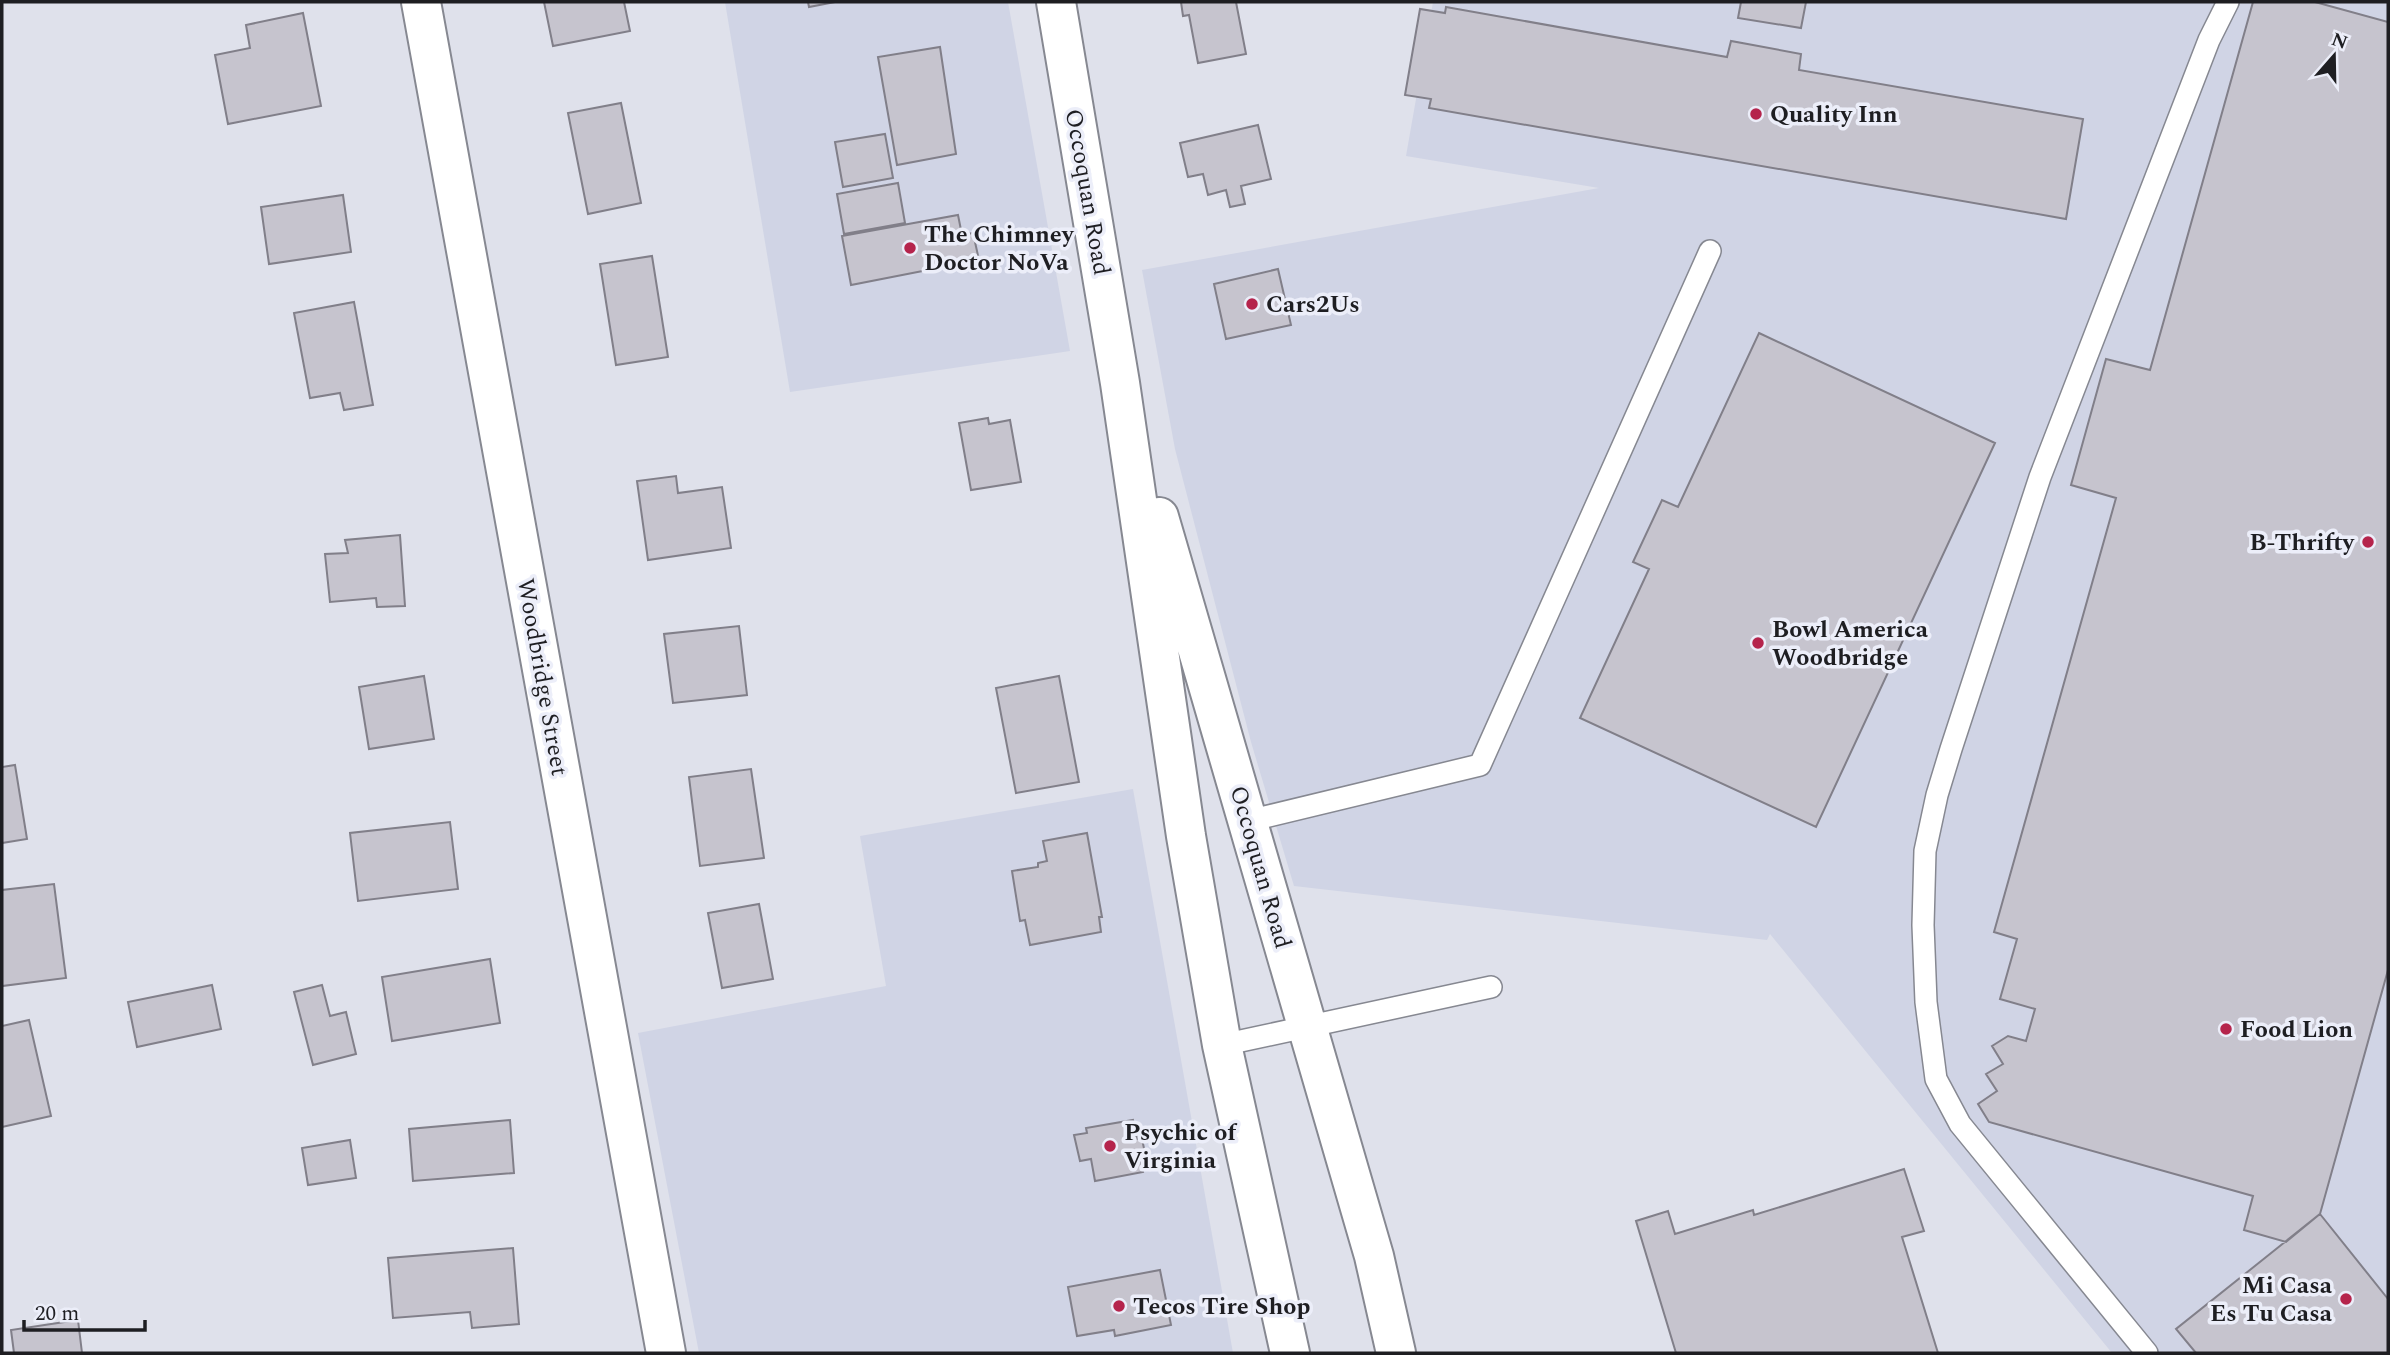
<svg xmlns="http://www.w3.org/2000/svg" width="2390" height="1355" font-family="Spectral,serif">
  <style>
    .built { fill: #d0d4e5 }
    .building { fill: #c6c4ce; stroke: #817f89; stroke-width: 2 }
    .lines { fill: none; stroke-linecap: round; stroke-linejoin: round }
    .service-casing { stroke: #868891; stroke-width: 24 }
    .minor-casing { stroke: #868891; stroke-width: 42 }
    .secondary-casing { stroke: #868891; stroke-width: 42 }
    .service { stroke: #fff; stroke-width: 21 }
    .minor { stroke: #fff; stroke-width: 38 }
    .secondary { stroke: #fff; stroke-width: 38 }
    .poi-dot { fill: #b5244c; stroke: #eceef9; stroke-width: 2.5 }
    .labels { text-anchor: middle; stroke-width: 7; stroke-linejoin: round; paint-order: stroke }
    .poi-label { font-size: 24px; font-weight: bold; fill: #1e1e22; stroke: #eceef9; text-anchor: start }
    .street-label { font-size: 24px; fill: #1e1e22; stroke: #eceef9 }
  </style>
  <rect width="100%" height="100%" fill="#dfe1eb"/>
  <path class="built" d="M725 2H1008L1070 351 790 392Z
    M1433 2H2388V1353H2112L1770 934 1767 940 1294 886 1251 742 1175 449 1142 270 1599 188 1406 156Z
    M1133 789 1233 1353H699L638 1033 886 986 860 836Z"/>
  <path class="building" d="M544 2H624L630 31 553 46Z
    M808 2H835L809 7Z
    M1181 2H1236L1246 54 1198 63 1189 15 1183 16Z
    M1741 2H1806L1801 28 1738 18Z
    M2253 2H2315L2388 22V970L2320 1214 2286 1242 2244 1230 2253 1196 1989 1122 1978 1104 1997 1091 1986 1074 2003 1064 1992 1046 2008 1036 2026 1041 2035 1009 2000 999 2017 939 1994 932 2116 498 2071 485 2106 359 2150 370Z
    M1446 7 1727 57 1731 41 1801 54 1799 70 2083 119 2066 219 1429 108 1431 99 1405 95 1420 9 1445 13Z
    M303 13 321 106 228 124 215 55 250 48 246 25Z
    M940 47 956 154 897 165 878 57Z
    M621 103 641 203 588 214 568 113Z
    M1258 125 1271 179 1241 186 1245 204 1230 207 1226 190 1208 195 1203 174 1188 177 1180 143Z
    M885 134 893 178 843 187 835 142Z
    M898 183 905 223 844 234 837 194Z
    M343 195 351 252 269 264 261 207Z
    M958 215 962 235 973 233 979 260 851 285 842 236Z
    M652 256 668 357 616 365 600 264Z
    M1278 269 1291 325 1226 339 1214 284Z
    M354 302 373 405 344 410 340 393 310 398 294 313Z
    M1759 333 1995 443 1816 827 1580 718 1649 569 1633 562 1662 500 1678 507Z
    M988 418 989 424 1010 420 1021 482 971 490 959 423Z
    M676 476 678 493 722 487 731 548 648 560 637 481Z
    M400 535 405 606 377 607 376 598 330 602 325 554 348 553 345 540Z
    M739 626 747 695 673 703 664 634Z
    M424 676 434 739 369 749 359 687Z
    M1059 676 1079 782 1016 793 996 688Z
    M15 765 27 839 2 843V767Z
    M751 769 764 858 700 866 689 777Z
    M450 822 458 889 358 901 350 833Z
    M1087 833 1102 917H1099L1101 932 1030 945 1025 920 1020 921 1012 871 1038 867V863L1047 861 1043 841Z
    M54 884 66 978 2 986V890Z
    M759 904 773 979 722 988 708 913Z
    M490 959 500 1023 392 1041 382 977Z
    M212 985 221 1029 137 1047 128 1002Z
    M322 985 330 1016 346 1012 356 1054 313 1065 294 992Z
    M29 1020 51 1116 2 1127V1026Z
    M510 1120 514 1173 413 1181 409 1129Z
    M1133 1120 1137 1139H1142L1145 1153 1140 1154 1143 1172 1095 1181 1091 1159 1080 1161 1074 1135 1087 1133 1086 1128Z
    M350 1140 356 1178 308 1185 302 1148Z
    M1904 1169 1924 1231 1902 1237 1938 1353H1676L1636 1221 1668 1211 1675 1234 1753 1210 1754 1215Z
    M2320 1214 2388 1299V1353H2196L2176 1329Z
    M513 1248 519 1324 472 1328 470 1312 393 1318 388 1258Z
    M1160 1270 1171 1325 1115 1336 1114 1330 1077 1336 1068 1287Z
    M78 1320 82 1353H14L11 1330Z"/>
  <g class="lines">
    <defs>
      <path id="service" d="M1248 821 1480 765 1710 251
        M1222 1045 1491 987
        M2147 1353 1960 1124 1936 1079 1926 1002 1923 925 1925 851 1937 795 1951 749 2040 477 2209 40 2228 2"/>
      <path id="minor" d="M421 2 666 1353"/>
      <path id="secondary" d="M1056 2 1120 383 1186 836 1222 1045 1290 1353
        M1159 517 1374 1256 1396 1353"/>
    </defs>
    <use href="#service" class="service-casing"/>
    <use href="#minor" class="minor-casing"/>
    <use href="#secondary" class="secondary-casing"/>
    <use href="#service" class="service"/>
    <use href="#minor" class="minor"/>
    <use href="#secondary" class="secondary"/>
  </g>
  <g class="poi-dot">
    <circle cx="1756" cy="114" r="7"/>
    <circle cx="910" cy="248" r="7"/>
    <circle cx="1252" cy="304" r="7"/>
    <circle cx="2368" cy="542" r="7"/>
    <circle cx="1758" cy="643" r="7"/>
    <circle cx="2226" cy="1029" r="7"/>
    <circle cx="1110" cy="1146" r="7"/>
    <circle cx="2346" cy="1299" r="7"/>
    <circle cx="1119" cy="1306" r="7"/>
  </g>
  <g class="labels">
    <g class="poi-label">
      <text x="1770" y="122">Quality Inn</text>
      <text x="924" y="242">The Chimney<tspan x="924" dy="28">Doctor NoVa</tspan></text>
      <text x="1266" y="312">Cars2Us</text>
      <text x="2354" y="550" text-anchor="end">B-Thrifty</text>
      <text x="1772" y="637">Bowl America<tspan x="1772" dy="28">Woodbridge</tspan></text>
      <text x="2240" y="1037">Food Lion</text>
      <text x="1124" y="1140">Psychic of<tspan x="1124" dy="28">Virginia</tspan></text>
      <text x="2332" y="1293" text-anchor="end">Mi Casa<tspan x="2332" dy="28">Es Tu Casa</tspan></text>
      <text x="1133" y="1314">Tecos Tire Shop</text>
    </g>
    <g class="street-label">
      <text transform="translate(1088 192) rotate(80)" y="8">Occoquan Road</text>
      <text transform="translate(543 677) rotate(80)" y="8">Woodbridge Street</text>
      <text transform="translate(1261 867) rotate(74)" y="8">Occoquan Road</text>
    </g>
  </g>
  <rect width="2390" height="1355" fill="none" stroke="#1e1e22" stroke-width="7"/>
  <g transform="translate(2334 56) rotate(20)" stroke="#eceef9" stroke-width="5" paint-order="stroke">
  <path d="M0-5L12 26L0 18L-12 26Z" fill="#1e1e22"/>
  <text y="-10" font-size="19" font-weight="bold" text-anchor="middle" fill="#1e1e22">N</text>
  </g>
  <path d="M24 1320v10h121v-10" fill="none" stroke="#1e1e22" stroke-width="3.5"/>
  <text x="35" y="1320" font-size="21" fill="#1e1e22" stroke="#eceef9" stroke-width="5" paint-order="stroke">20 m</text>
</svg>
